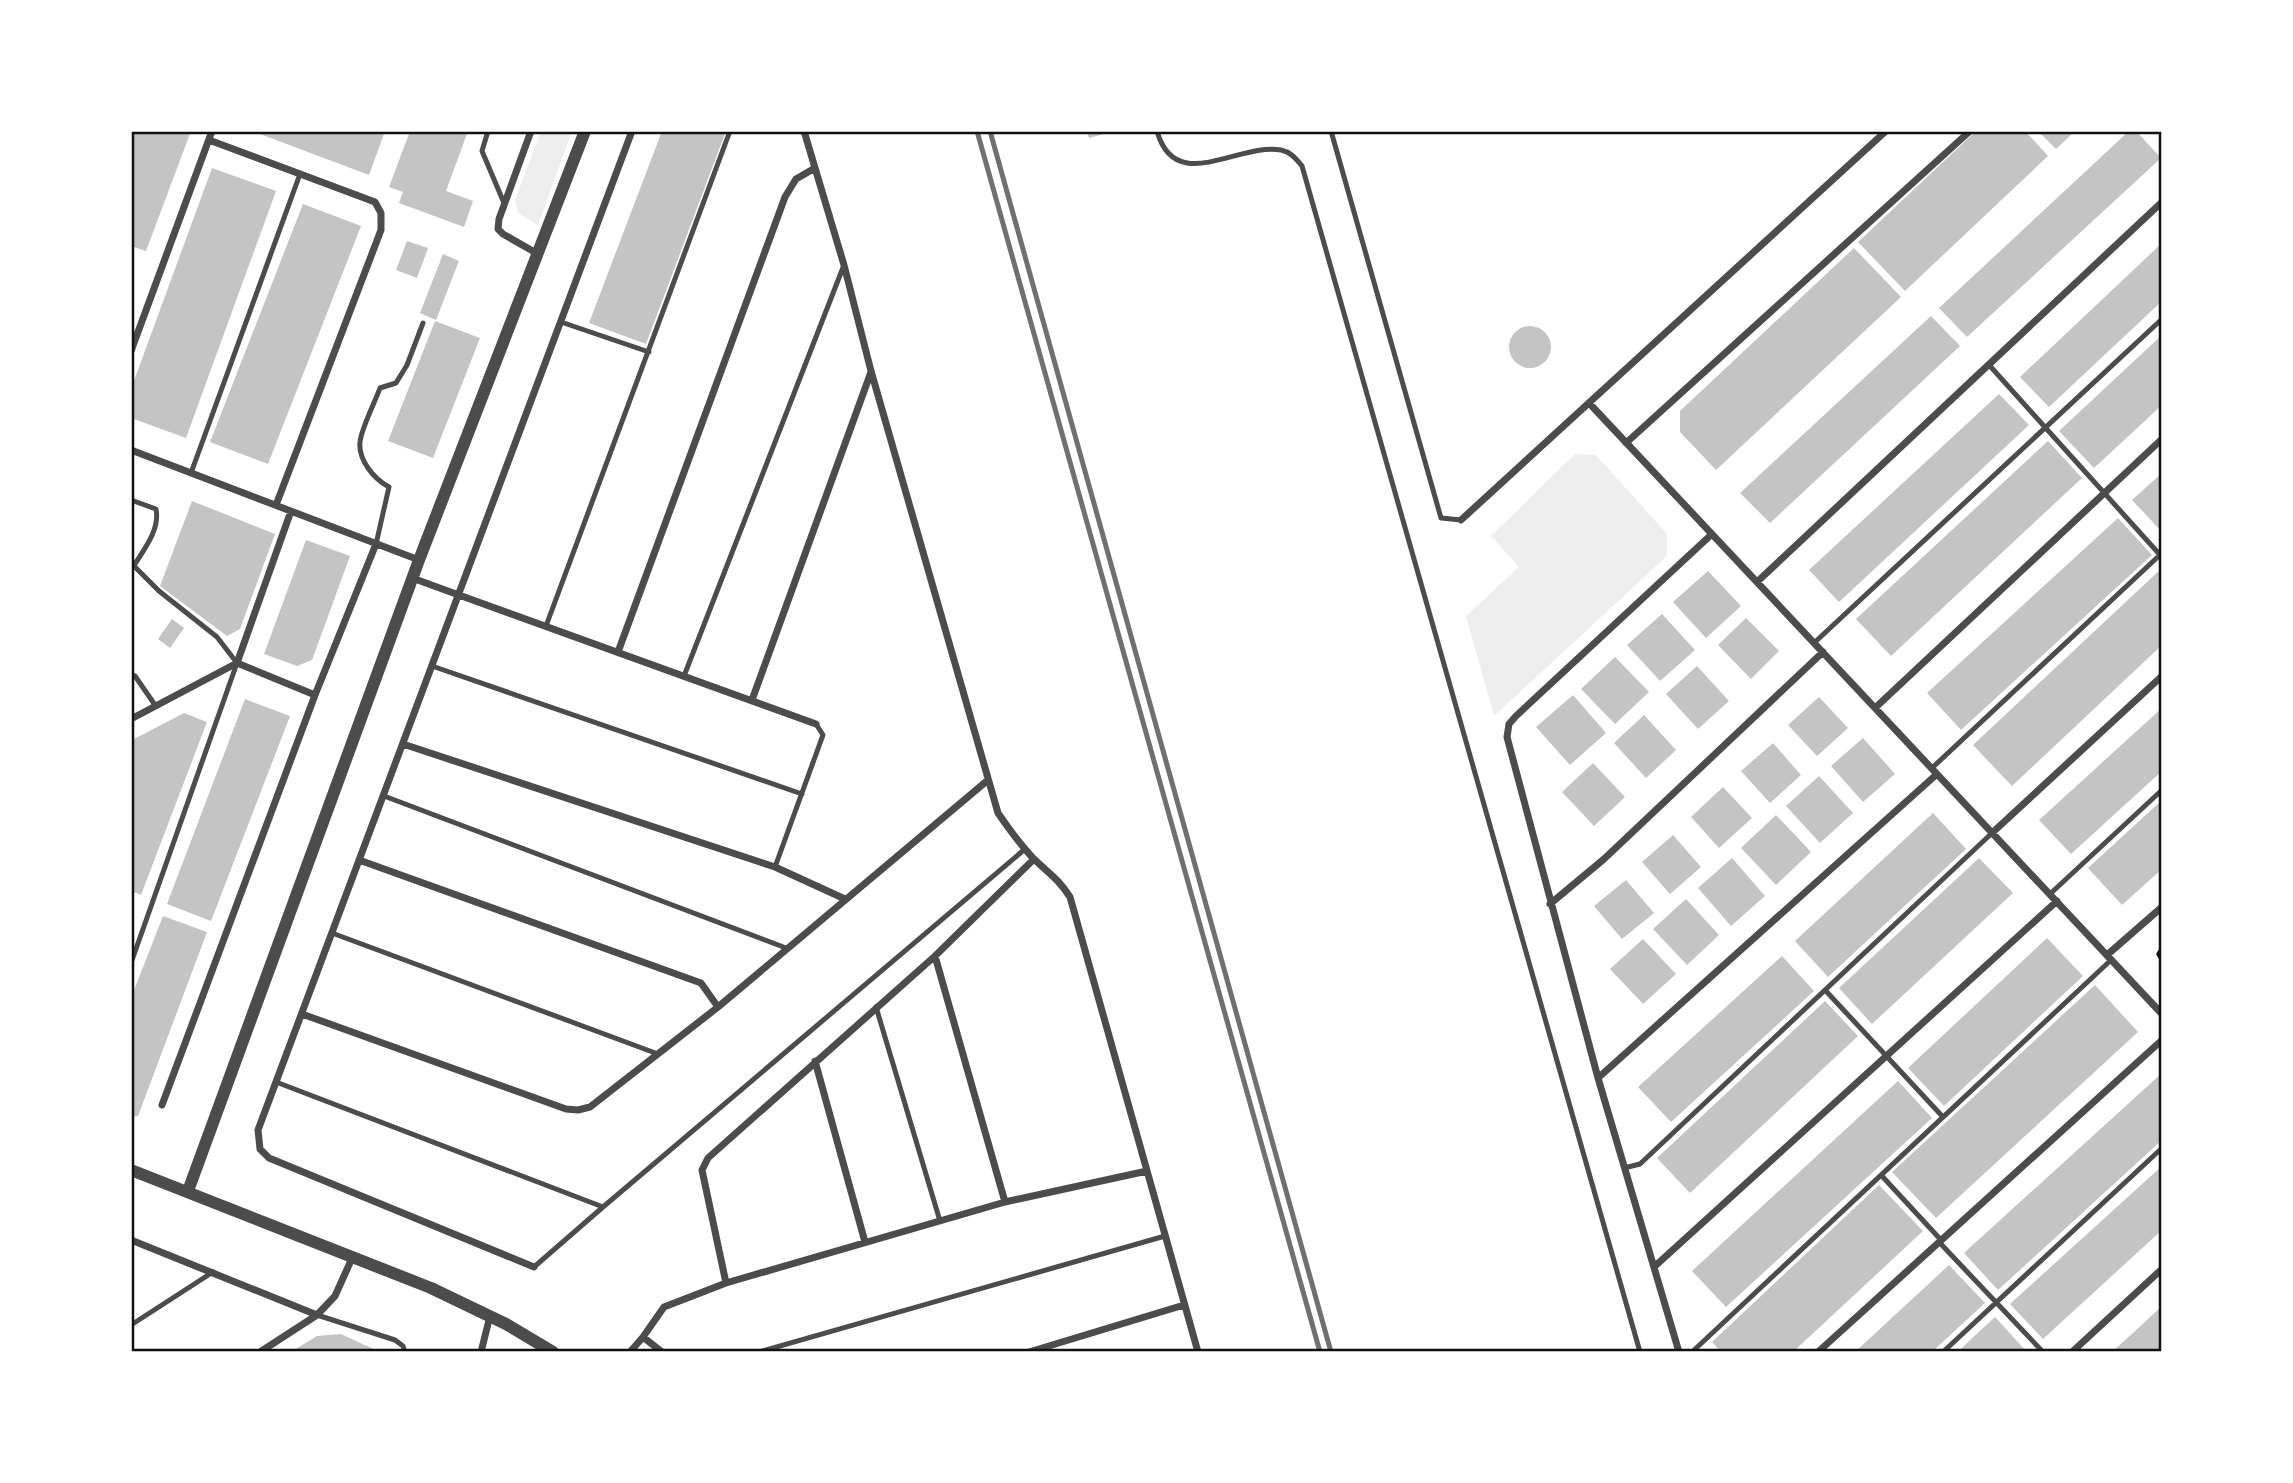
<svg xmlns="http://www.w3.org/2000/svg" width="2293" height="1483" font-family="'Noto Serif',serif">
  <style>
    .green { fill: #eee }
    .building { fill: #c4c4c4 }
    .lines { fill: none; stroke-linecap: round; stroke-linejoin: round }
    .path { stroke: #111; stroke-width: 3.5 }
    .service { stroke: #4c4c4c; stroke-width: 5 }
    .minor { stroke: #4c4c4c; stroke-width: 7 }
    .tertiary { stroke: #4c4c4c; stroke-width: 12 }
    .rail { stroke: #707070; stroke-width: 5 }
    .neatline { fill: none; stroke: #111; stroke-width: 2.5 }
  </style>
  <rect width="100%" height="100%" fill="#fff"/>
  <path class="green" d="M541 131H572L538 225 518 213 515 200Z
    M1575 454 1596 455 1667 534V556L1494 716 1466 616 1519 567 1491 536Z"/>
  <path class="building" d="M131 131H191L146 251 131 246Z
    M252 131H385L369 175Z
    M410 131H468L446 191 473 201 464 227 399 203 403 192 389 187Z
    M662 131H726L646 344 589 323Z
    M1087 131H1111V132L1089 138Z
    M1976 131H2025L2048 156 1905 291 1858 242Z
    M2038 131H2075L2056 149Z
    M2129 131H2136L2161 158 1967 337 1939 308Z
    M212 168 276 191 186 438 131 418V389Z
    M303 204 361 226 268 464 210 442Z
    M407 241 428 248 417 278 396 270Z
    M2162 243V301L2049 407 2020 377Z
    M1854 248 1901 297 1716 470 1680 432V411Z
    M443 254 459 261 436 320 420 313Z
    M1931 316 1960 346 1770 523 1740 493Z
    M435 321 480 338 433 458 388 441Z
    M1509 347a21 21 0 1 1 42 0a21 21 0 1 1-42 0Z
    M2162 335V405L2094 468 2059 431Z
    M1999 394 2029 425 1839 602 1809 570Z
    M2048 441 2082 478 1891 656 1856 619Z
    M2162 473V532L2132 500Z
    M192 501 275 534 240 629 227 636 160 586Z
    M2118 518 2152 555 1961 730 1927 693Z
    M306 540 350 556 312 660 297 666 264 654Z
    M2162 568V645L2012 786 1973 745Z
    M1708 571 1741 606 1706 638 1673 602Z
    M1662 614 1695 650 1660 681 1627 645Z
    M1746 618 1779 651 1751 679 1718 645Z
    M172 619 184 628 170 648 158 639Z
    M1615 657 1649 692 1615 724 1581 689Z
    M1697 666 1729 701 1698 729 1666 694Z
    M1573 695 1606 733 1570 765 1536 727Z
    M1819 697 1848 728 1817 756 1788 725Z
    M245 699 290 716 211 921 167 904Z
    M2162 708V771L2071 854 2039 820Z
    M184 713 207 722 141 895 131 891V743L132 740Z
    M1644 715 1676 750 1646 778 1614 743Z
    M1863 738 1895 774 1863 802 1831 766Z
    M1773 743 1801 775 1770 803 1741 771Z
    M1593 763 1625 797 1594 826 1562 792Z
    M1819 776 1853 813 1820 843 1786 806Z
    M1723 787 1752 818 1719 848 1691 817Z
    M2162 800V869L2122 905 2088 868Z
    M1933 813 1966 849 1828 977 1795 941Z
    M1776 815 1811 852 1776 885 1741 848Z
    M1673 835 1701 867 1670 894 1642 862Z
    M1732 858 1765 896 1731 926 1698 888Z
    M1979 858 2013 893 1872 1024 1839 988Z
    M1626 880 1654 913 1622 939 1594 906Z
    M1686 899 1719 935 1687 965 1653 929Z
    M163 916 207 932 138 1116 131 1117V998Z
    M2047 938 2083 976 1944 1106 1908 1068Z
    M1643 939 1676 974 1643 1004 1610 969Z
    M1782 956 1814 991 1671 1122 1638 1087Z
    M2095 985 2138 1032 1936 1218 1892 1172Z
    M1825 1001 1858 1036 1690 1193 1657 1158Z
    M2162 1073V1140L1998 1290 1964 1253Z
    M1898 1081 1932 1118 1726 1307 1692 1271Z
    M2162 1166V1230L2043 1339 2010 1304Z
    M1879 1185 1923 1231 1793 1352H1721L1712 1342Z
    M1949 1265 1985 1303 1934 1350 1855 1352Z
    M2162 1306V1352H2112L2134 1332Z
    M1995 1317 2027 1352H1958L1969 1341Z
    M341 1334 380 1352H291L317 1336Z"/>
  <g class="lines">
    <path class="path" d="M2162 948 2158 954 2162 961"/>
    <path class="service" d="M488 131 482 151 504 203
      M1157 131C1175 196 1239 142 1281 150 1291 152 1296 159 1302 166L1640 1352
      M1331 131 1441 518 1461 520
      M561 322 649 352
      M1990 366 2161 556
      M191 473 300 174
      M131 500 156 509C160 529 145 548 135 564
      M376 544 389 487C374 479 358 460 360 442 361 429 375 402 380 388L396 383 407 365 423 323
      M131 563 159 591 217 637 237 663 131 963
      M546 626 730 131
      M1814 643 2162 319
      M432 666 802 794
      M131 674 135 676 155 705
      M684 676 844 265
      M1932 768 2162 553
      M384 796 786 948
      M775 867 823 735 816 724
      M2050 894 2162 790
      M332 933 658 1054
      M1825 990 1943 1117
      M876 1007 940 1221
      M276 1082 603 1207 534 1267
      M1624 1168 1640 1164 1992 833
      M1881 1175 1941 1240
      M603 1207 1025 849
      M1939 1242 2043 1352
      M317 1315 395 1340 403 1346 405 1352
      M131 1325 213 1272
      M759 1352 1165 1236
      M1692 1352 2111 960
      M1943 1352 2162 1148"/>
    <path class="minor" d="M531 131 499 219 498 229 503 234 538 254
      M804 131 844 265 871 371 998 813C1009 829 1019 843 1032 857 1048 873 1057 877 1070 897L1198 1352
      M209 140 375 202 381 213V230L276 505
      M131 351 212 131
      M1589 403 2162 1014
      M1626 443 1970 131
      M131 450 419 560
      M1461 520 1886 131
      M412 578 816 724
      M1757 582 2162 202
      M618 652 785 197 796 179 815 168
      M237 663 315 695
      M752 700 871 372
      M1875 708 2162 439
      M131 719 237 663 291 511
      M403 744 775 867 845 899
      M1992 833 2162 676
      M359 860 701 983 718 1007
      M1550 904 1604 859 1823 652
      M2107 955 2162 907
      M935 956 1005 1202
      M302 1014 566 1109 578 1110 590 1107 718 1007 988 780
      M815 1061 865 1242
      M1598 1078 1937 774
      M162 1105 315 695 376 544
      M131 1240 317 1315
      M534 1267 269 1158 260 1149 258 1130 632 131
      M1654 1267 2057 901
      M726 1283 702 1170 708 1158 935 956 1034 859
      M643 1337 662 1352
      M260 1352 317 1315 335 1296 353 1256
      M481 1352 490 1316
      M630 1352 643 1337 664 1307 726 1283 1005 1202 1147 1171
      M1029 1352 1184 1305
      M1679 1352 1598 1078 1507 737 1509 724 1516 716 1712 534
      M1818 1352 2162 1040
      M2072 1352 2162 1269"/>
    <path class="tertiary" d="M131 1170 431 1288 506 1324 553 1352
      M188 1191 419 560 585 131"/>
    <path class="rail" d="M977 131 1320 1352
      M990 131 1331 1352"/>
  </g>
  <rect width="2293" height="1483" fill="none" stroke="#ffffff" stroke-width="266"/>
  <rect x="133" y="133" width="2027" height="1217" class="neatline"/>
</svg>
